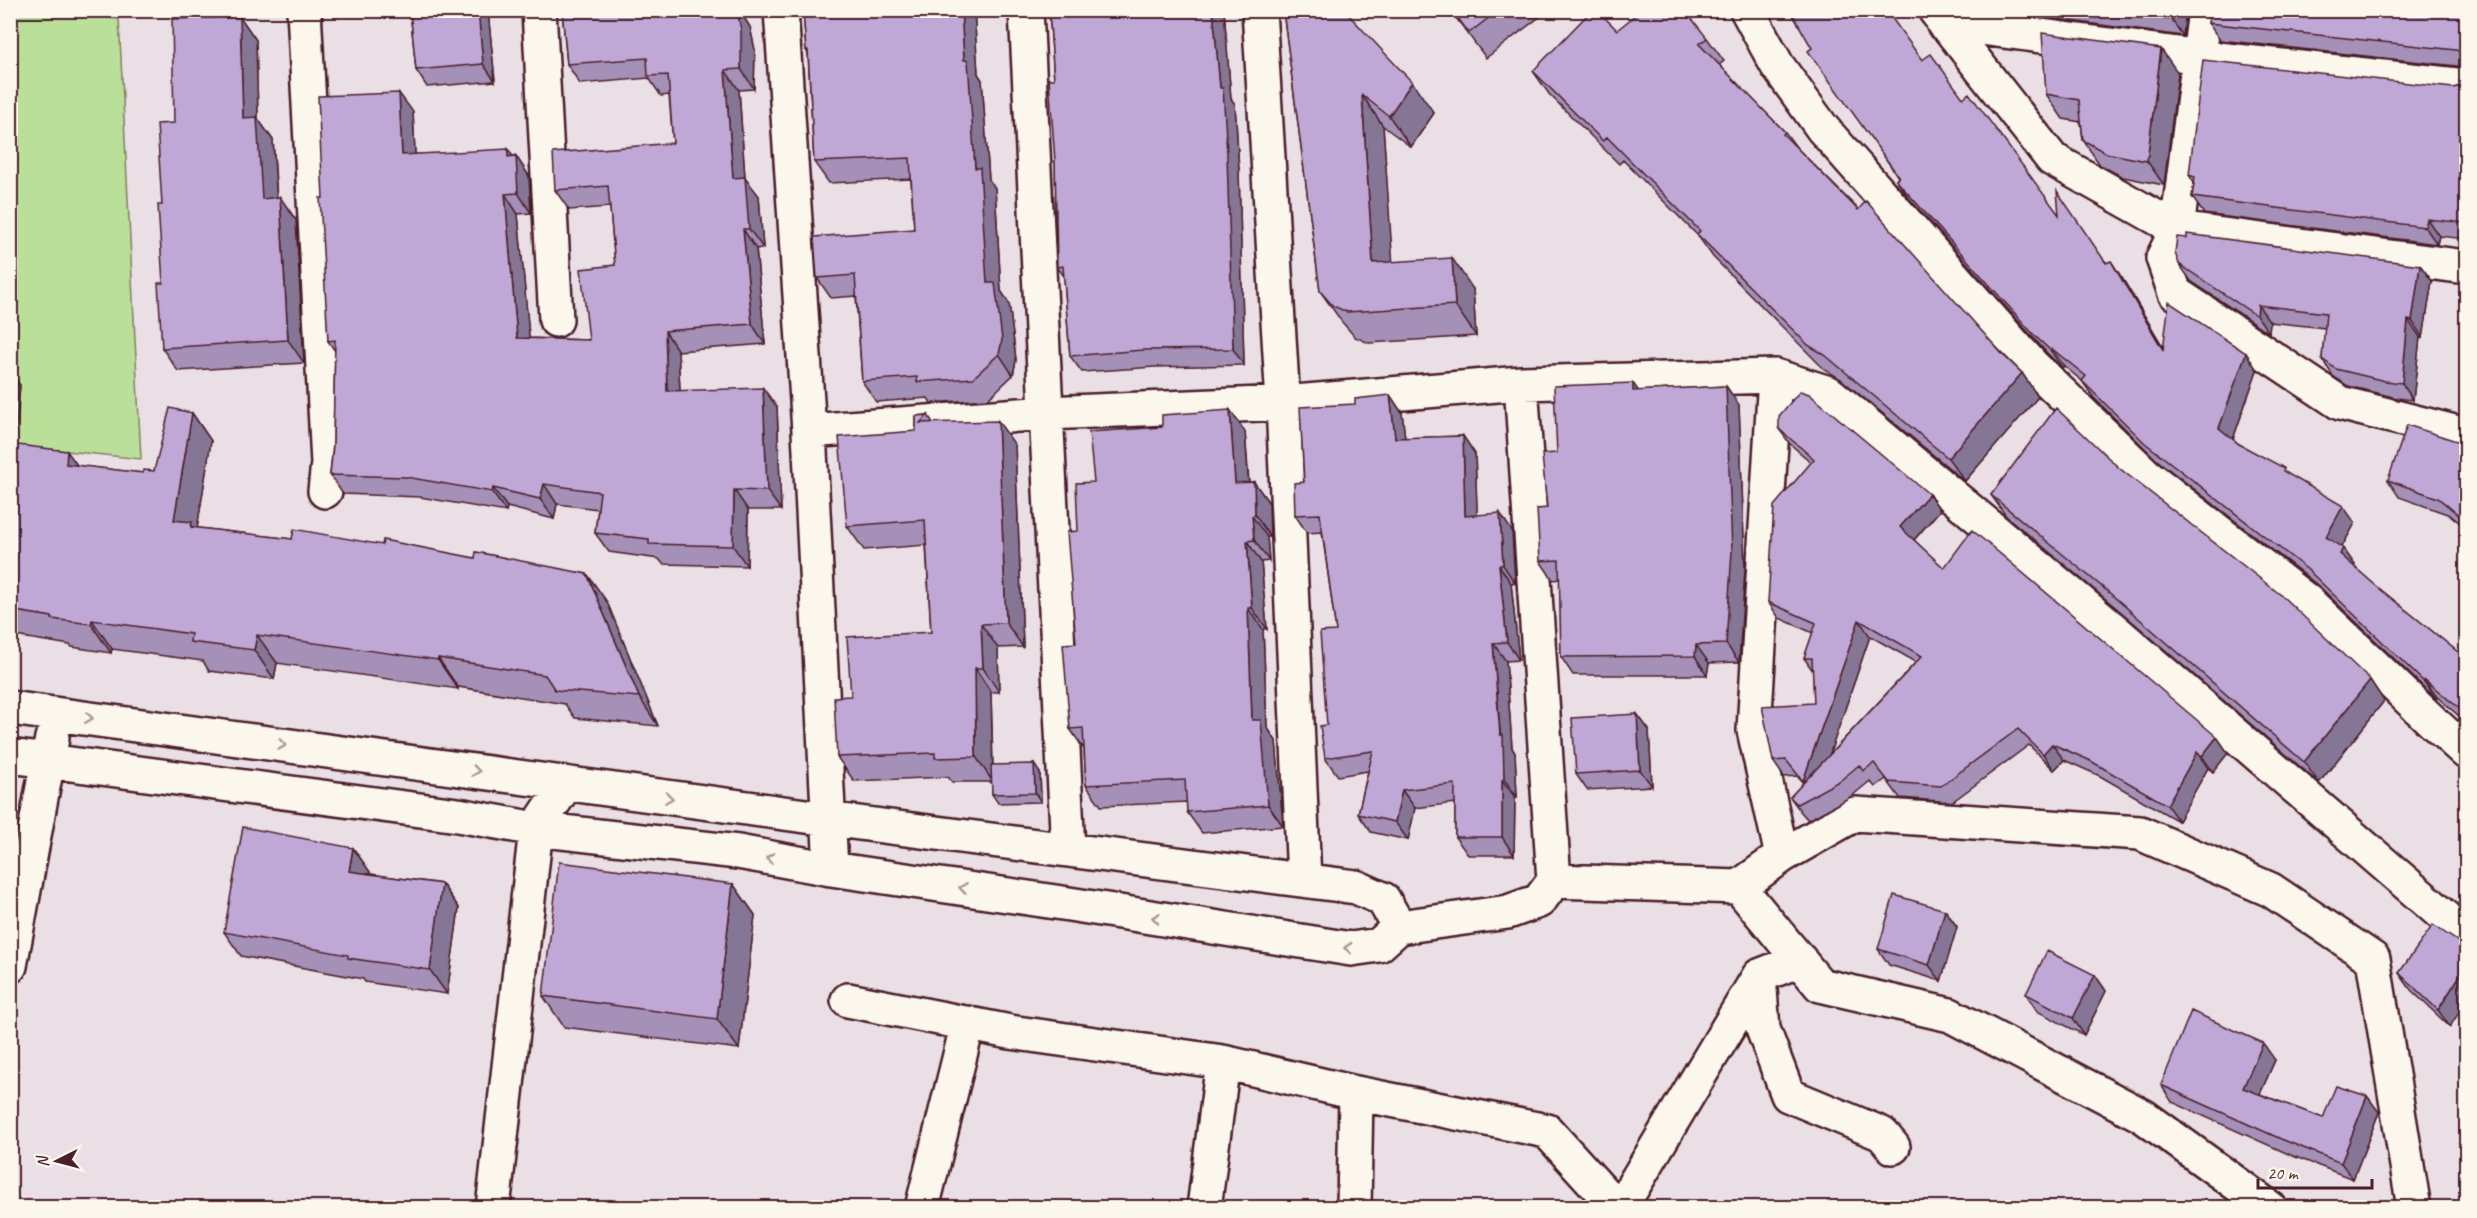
<svg xmlns="http://www.w3.org/2000/svg" width="2477" height="1218" font-family="Caveat,sans-serif">
  <style>
    .green { fill: #badf99; stroke: #827f62; stroke-width: 1.5 }
    .lines { fill: none; stroke-linecap: round; stroke-linejoin: round }
    .minor-casing { stroke: #4a1f2b; stroke-width: 38 }
    .minor { stroke: #fbf7ec; stroke-width: 33 }
    .wall { fill: #a590b8; stroke: #4a1f2b; stroke-width: 1.5; fill-rule: evenodd }
    .shaded-wall { fill: #867696; stroke: #4a1f2b; stroke-width: 1.5 }
    .building { fill: #c0a8d6; stroke: #4a1f2b; stroke-width: 1.5 }
    .oneway { stroke: #ab9695 }
  </style>
  <rect width="100%" height="100%" fill="#e9dfe5"/>
  <filter id="ink" filterUnits="userSpaceOnUse"><feTurbulence type="fractalNoise" baseFrequency=".0167" numOctaves="2"/><feDisplacementMap in="SourceGraphic" scale="12" xChannelSelector="R" yChannelSelector="G"/><feConvolveMatrix kernelMatrix="1 2 1 2 8 2 1 2 1" color-interpolation-filters="sRGB"/></filter>
  <g filter="url(#ink)">
    <path class="green" d="M11 11H45L119 19 141 459 11 445Z"/>
    <g class="lines">
      <defs>
        <path id="minor" d="M304 10 328 463 325 491
          M539 10 556 320
          M781 10 809 431 831 869
          M1026 10 1068 850
          M1259 10 1283 403 1521 383 1775 376 1829 393 2114 630 2466 935
          M1747 10 1777 65 1823 129 2033 366 2145 474 2308 602 2433 722 2466 752
          M1935 10 2052 159 2177 229 2466 267
          M2205 10 2177 229 2163 258 2175 293 2340 403 2466 435
          M1943 23 2201 57 2466 86
          M1775 376 1754 730 1782 856
          M809 431 1046 413 1283 403 1304 880
          M10 708 828 819 1356 887 1383 899 1399 927
          M10 756 458 815 536 829 738 852 831 869 1069 904 1351 949 1379 945 1399 927 1508 912 1539 901 1554 881 1521 383
          M1554 881 1739 887 1782 856 1855 814 2140 833 2271 890 2373 959 2414 1208
          M1739 887 1820 985 1950 1015 2143 1116 2270 1208
          M1800 960 1759 976 1763 1029 1788 1095 1882 1134 1893 1147
          M10 966 52 738
          M848 1000 1010 1032 1223 1062 1356 1093 1354 1208
          M1356 1093 1547 1131 1617 1208
          M493 1208 536 829 566 784
          M922 1208 968 1023
          M1204 1208 1223 1062
          M1620 1208 1759 976"/>
      </defs>
      <use href="#minor" class="minor-casing"/>
      <use href="#minor" class="minor"/>
    </g>
    <path class="wall" d="M410 10H487L488 12 495 81 427 87 416 70Z
      M562 10H739L750 27 755 50 754 89 739 90 745 178 759 196 763 248 756 249 765 344 678 351 680 391 777 407 781 510H748L747 566 663 564 659 559 609 552 595 533 598 509 557 504 554 519 507 507 506 512 420 497 343 494 330 475 333 445 335 351 328 341 323 198 413 112 415 154 516 156 529 176 531 213 518 214 529 338 589 340 615 265 610 207 569 210 555 190 673 143 669 95 661 96 649 78 580 84 567 64Z
      M803 10H974L978 74 982 80 989 180 995 188 1001 291 1009 303 1016 360 1013 375 988 399 931 403 928 398 876 402 862 381 856 296 831 298 817 278 914 229 911 179 829 183 814 162 808 54 806 50Z
      M1049 10H1224L1231 99 1235 104 1239 171 1244 365 1155 367 1082 372 1070 356 1064 276 1057 267 1054 79Z
      M1283 10 1434 113 1411 147 1383 126 1392 262 1473 289 1476 336 1369 343 1355 337 1342 322 1320 291Z
      M1450 10H1545L1546 12 1486 58Z
      M2015 10H2186L2183 36 2049 18 2046 13Z
      M2466 10V67L2220 40 2208 23Z
      M240 17 256 40 258 119 273 140 277 198 296 220 304 363 178 371 162 348 163 283 162 205 174 123Z
      M1617 30 1707 38 1724 61 1719 65 1785 132 1797 148 2022 373 2038 397 1965 481 1841 379 1824 369 1713 257 1698 236 1623 160 1619 164 1549 94 1533 71Z
      M1812 48 1922 60 1963 98 2059 215 2122 278 2163 347 2246 353 2257 370 2233 439 2239 444 2288 474 2355 523 2342 547 2355 565 2354 567 2375 585 2458 652 2466 643V722L2437 697 2436 699 2320 587 2157 460 2094 398 2082 381 2064 366 2062 368 2047 353 1908 197 1896 180 1898 177Z
      M2178 73 2164 185 2123 177 2100 165 2083 140 2081 122 2063 119 2046 94Z
      M2466 82V239L2439 236 2437 244 2204 214 2192 197 2194 183 2189 175 2453 88 2462 86Z
      M2179 264 2420 265 2432 281 2423 338 2420 337 2413 400 2397 398 2348 386 2333 376 2322 359 2325 328 2270 322 2269 333 2191 281Z
      M10 376 20 385 15 440 10 439Z
      M1726 386 1739 405 1745 569 1739 662 1709 663 1707 675H1573L1561 657 1560 579 1553 580 1540 561 1547 508 1557 453 1638 391Z
      M1390 395 1402 413 1405 438 1463 436 1475 454 1477 515 1512 531 1515 583H1511L1519 660 1506 661 1512 748 1515 753 1517 797H1515L1514 855H1468L1455 837V803L1415 808 1408 840 1371 832 1358 814 1368 771 1338 776 1325 758 1327 725 1336 631 1322 532 1307 533 1295 515 1304 482 1355 404Z
      M1230 410 1245 432 1249 482H1254L1269 503 1270 537H1267L1269 561 1261 562 1267 629H1263L1267 727 1276 741 1283 826 1202 833 1187 812V802L1101 806 1086 785 1084 749 1070 729 1076 643 1078 531 1094 482 1162 427Z
      M192 413 211 441 197 528 292 539 382 545 587 574 607 602 658 726 575 718 565 704 458 687V689L277 663 274 679 209 671 203 661 112 649 111 653 72 647 70 645 10 635V444L78 466 143 473 154 471Z
      M928 415 933 423 1015 445 1023 647 998 648 999 692H991L993 765 1040 773 1041 802 998 803 992 794V782H952L948 777 854 781 837 757 851 696 931 632 926 545 864 550 847 526 916 431V416Z
      M1779 429 1929 494 1940 510 1914 540 1944 568 2217 737 2228 753 2213 772 2208 768 2178 821 2100 776 2064 760 2054 770 2029 745 1952 802 1900 798 1886 779 1875 787 1870 781 1852 796 1808 820 1801 812 1790 797 1803 783 1797 776 1784 777 1773 761 1814 703 1813 671 1804 658 1813 633 1779 618 1768 602 1811 462 1790 444ZM1870 636 1916 662 1829 755Z
      M2466 444V528L2450 515 2399 497 2388 480Z
      M2119 468 2370 680 2384 701 2319 783 2126 616 2006 516 1991 495Z
      M1637 714 1649 730 1652 786 1587 790 1576 774Z
      M353 848 370 872 369 874 442 884 459 908 447 994 365 982 363 979 241 956 224 932Z
      M733 884 755 915 739 1049 564 1027 543 996Z
      M1945 910 1957 927 1941 981 1889 965 1878 949Z
      M2466 947 2450 1027 2411 990 2399 973Z
      M2095 975 2106 991 2084 1035 2037 1011 2026 994Z
      M2275 1060 2260 1094 2323 1118 2367 1096 2379 1112 2353 1179 2293 1156 2172 1102 2161 1085Z"/>
    <path class="shaded-wall" d="M478 10H487L488 12 495 81 483 64Z
      M737 10H739L750 27 755 50 754 89 741 69Z
      M961 10H974L978 74 982 80 989 180 995 188 1001 291 1009 303 1016 360 1013 375 999 354 987 283 964 60Z
      M1213 10H1224L1231 99 1235 104 1239 171 1244 365 1233 349 1220 88Z
      M2172 10H2186L2183 36 2171 19Z
      M240 17 256 40 258 119 273 140 278 221 262 199 243 118Z
      M2161 49 2178 73 2164 185 2147 161Z
      M725 70 739 90 745 178 759 196 763 248 749 229 733 178Z
      M1412 82 1434 113 1411 147 1389 116Z
      M399 93 413 112 416 174 402 155Z
      M1362 95 1383 126 1395 294 1373 263Z
      M508 149 516 161V156L529 176 531 213 518 193 508 157Z
      M505 194 518 214 531 357 517 338Z
      M280 197 296 220 304 363 288 340Z
      M2427 219 2439 236 2437 244 2425 227Z
      M743 229 756 249 765 344 752 324Z
      M1452 258 1473 289 1476 336 1455 305Z
      M2111 261 2122 278 2175 367 2163 350Z
      M2420 265 2432 281 2423 338 2412 321Z
      M2258 305 2270 322 2269 333 2257 316Z
      M2408 320 2420 337 2413 400 2402 383Z
      M665 331 678 351 681 411 667 391Z
      M2052 349 2064 366 2062 368 2051 351Z
      M2246 353 2257 370 2231 445 2219 428Z
      M2022 373 2038 397 1965 481 1948 458Z
      M14 377 20 385 15 440 10 434V412Z
      M1633 383 1646 402 1633 391Z
      M1726 386 1739 405 1745 569 1739 662 1726 644Z
      M763 388 777 407 781 510 767 491Z
      M1390 395 1402 413 1407 456 1395 438Z
      M1230 410 1245 432 1250 504 1235 483Z
      M192 413 211 441 197 529 174 520Z
      M998 421 1015 445 1023 647 1006 623Z
      M1463 436 1475 454 1478 534 1465 516Z
      M67 451 87 479 66 464Z
      M1254 482 1269 503 1270 537 1255 515Z
      M544 484 557 504 554 519 540 499Z
      M493 488 507 507 506 512 492 492Z
      M734 490 748 510 747 566 733 546Z
      M1929 494 1940 510 1911 543 1900 527Z
      M2343 506 2355 523 2338 554 2326 537Z
      M1500 513 1512 531 1515 583 1503 565Z
      M1252 516 1267 537 1269 561 1254 540Z
      M1247 541 1261 562 1267 629 1252 608Z
      M2343 548 2355 565 2352 571 2340 554Z
      M1499 565 1511 583 1519 660 1507 642Z
      M587 574 607 602 658 726 639 697Z
      M1248 608 1263 629 1267 727 1276 741 1283 826 1268 805 1252 720Z
      M92 620 112 649 111 653 91 624Z
      M1859 620 1870 636 1816 794 1803 781Z
      M981 624 998 648 999 692 983 668Z
      M257 635 277 663 274 679 254 650Z
      M1493 643 1506 661 1512 748 1515 753 1517 797 1504 779Z
      M1696 645 1709 663 1707 675 1695 656Z
      M438 658 458 687V689L438 660Z
      M975 668 991 692 993 782 976 757Z
      M2370 680 2384 701 2319 783 2304 762Z
      M2425 680 2437 697 2436 699 2424 682Z
      M2462 707 2466 713V718L2460 709Z
      M1637 714 1649 730 1652 786 1640 770Z
      M2217 737 2228 753 2213 772 2202 756Z
      M2052 744 2064 760 2054 770 2043 754Z
      M2197 752 2208 768 2178 821 2167 805Z
      M1034 764 1040 773 1041 802 1035 793Z
      M1502 780 1515 797 1514 855 1502 837Z
      M1402 790 1415 808 1408 840 1395 822Z
      M353 848 370 872 366 895 349 871Z
      M442 884 459 908 447 994 430 970Z
      M733 884 755 915 739 1049 717 1019Z
      M1945 910 1957 927 1941 981 1929 965Z
      M2466 966V1001L2450 1027 2438 1010Z
      M2095 975 2106 991 2084 1035 2073 1018Z
      M2263 1043 2275 1060 2255 1105 2243 1088Z
      M2367 1096 2379 1112 2353 1179 2341 1163Z"/>
    <path class="building" d="M410 10H478L483 64 416 70Z
      M562 10H737L741 30V69L725 70 733 178 745 177 749 229H743L752 324 665 331 667 391 763 388 767 491 734 490 733 546 649 544V539L595 533 600 492 544 484 540 499 493 488 492 492 406 477 330 475 333 445 335 340 328 341 320 198H323L318 96 399 93 402 155 508 149V157L516 156 518 193 505 194 517 338 589 340 581 269 615 265 608 186 555 190 553 153 673 143 668 75 648 76 647 58 567 64Z
      M803 10H961L964 60H968L975 168H980L987 283H995L1002 340 999 354 973 378 917 382V377L862 381 855 275 817 278 814 237 914 229 910 158 814 162 808 50H806Z
      M1049 10H1213L1220 88H1223L1227 154 1233 349 1143 350 1070 356 1063 266 1057 267 1055 161 1049 79H1054Z
      M1283 10H1344L1412 82 1389 116 1362 95 1373 263 1452 258 1455 305 1347 312 1333 306 1320 291Z
      M1452 10H1499L1469 33Z
      M1592 10H1597L1617 30 1642 10H1685L1707 38 1699 44 1785 132 1783 134 1858 210 1866 201 2003 355 2022 373 1948 458 1825 355 1808 345 1697 234 1700 231 1607 137 1603 141 1533 71Z
      M1790 10H1886L1922 60 1931 54 1963 98 1969 93 2059 215 2057 191 2106 263 2111 261 2163 350 2169 302 2246 353 2219 428 2239 444 2284 468 2283 471 2343 506 2326 537 2343 548 2340 554 2375 585 2458 652 2466 643V711L2462 707 2460 709 2425 680 2424 682 2308 570 2145 443 2082 381 2086 376 2052 349 2051 351 2035 336 1896 180 1899 177 1808 51 1812 48Z
      M2109 10H2172L2171 19Z
      M2210 10H2466V56L2465 54 2456 50 2208 23Z
      M240 17 243 118 257 117 262 199 280 197 288 340 162 348 158 283H163L158 205H162L157 124 174 123 172 19Z
      M2042 33 2161 49 2147 161 2106 153 2083 140 2079 100 2046 94Z
      M2203 60 2453 88 2462 86 2466 82V223L2427 219 2425 227 2192 197 2195 177 2189 175Z
      M2187 234 2420 265 2412 321 2408 320 2402 383 2385 381 2336 369 2322 359 2326 313 2258 305 2257 316 2179 264 2175 253 2177 237 2187 238Z
      M10 376 14 377 10 412Z
      M1633 383V391L1726 386 1732 551 1726 644 1696 645 1695 656 1561 657 1559 560 1540 561 1537 509 1547 508 1542 454 1557 453 1554 386Z
      M1800 391 1809 394 1929 494 1900 527 1944 568 1972 530 2217 737 2202 756 2197 752 2167 805 2089 760 2052 744 2043 754 2018 729 1941 786 1889 782 1874 763 1863 771 1859 765 1841 780 1797 804 1790 797 1922 656 1859 620 1803 781 1786 760 1773 761 1762 706 1814 703 1812 658H1804L1816 623 1768 602 1774 506 1814 459 1779 429V416Z
      M1390 395 1395 438 1463 436 1465 516 1500 513 1503 565H1499L1507 642 1493 643 1500 735H1503L1504 779 1502 780V837H1455V784L1402 790 1395 822 1358 814 1373 751 1325 758 1320 726 1327 725 1320 632 1336 631 1320 514 1295 515 1294 483 1304 482 1300 407 1355 404V399Z
      M170 408 192 413 174 520 192 522 191 527 292 539 294 529 382 545 383 540 475 558 476 552 587 574 639 697 555 690 545 675 438 658V660L257 635 254 650 190 642 191 634 92 620 91 624 52 619V617L10 610V444L67 451 66 464 143 473 144 470 154 471Z
      M2056 408 2119 468 2281 595 2370 680 2304 762 2112 595 1991 495Z
      M1230 410 1235 483 1254 482 1255 515 1252 516 1254 540 1247 541 1252 608H1248L1252 720H1261L1268 805 1187 812 1185 780 1086 785 1083 728 1070 729 1063 644 1076 643 1067 532 1078 531 1076 483 1094 482 1089 432 1162 427V415Z
      M928 415 920 423 998 421 1006 623 981 624 983 668H975L976 757 935 758V753L837 757 834 697 851 696 847 637 931 632 925 520 847 526 839 437 916 431V416Z
      M2407 425 2466 444V521L2438 498 2388 480Z
      M1637 714 1640 770 1576 774 1572 718Z
      M1034 764 1035 793 992 794 991 765Z
      M243 827 353 848 349 871 442 884 430 970 348 958V955L224 932Z
      M559 862 733 884 717 1019 543 996Z
      M1894 895 1945 910 1929 965 1878 949Z
      M2433 925 2466 947V966L2438 1010 2399 973Z
      M2047 951 2095 975 2073 1018 2026 994Z
      M2191 1011 2263 1043 2243 1088 2323 1118 2336 1086 2367 1096 2341 1163 2281 1139 2161 1085Z"/>
    <defs><path id="oneway-chevron" d="M-2-3.5L2.5 0L-2 3.5" fill="none" stroke-width="1.6" stroke-linecap="round" stroke-linejoin="round" transform="scale(1.5)"/></defs>
    <g class="oneway">
      <use href="#oneway-chevron" transform="translate(89 718) rotate(8)"/>
      <use href="#oneway-chevron" transform="translate(282 745) rotate(8)"/>
      <use href="#oneway-chevron" transform="translate(476 771) rotate(8)"/>
      <use href="#oneway-chevron" transform="translate(669 798) rotate(8)"/>
      <use href="#oneway-chevron" transform="translate(770 858) rotate(-170)"/>
      <use href="#oneway-chevron" transform="translate(963 888) rotate(-172)"/>
      <use href="#oneway-chevron" transform="translate(1156 918) rotate(-171)"/>
      <use href="#oneway-chevron" transform="translate(1348 948) rotate(-177)"/>
    </g>
  </g>
  <rect width="2477" height="1218" fill="none" stroke="#fbf7ec" stroke-width="36"/>
  <rect x="18" y="18" width="2441" height="1182" fill="none" stroke="#4a1f2b" stroke-width="2" filter="url(#ink)"/>
  <g transform="translate(57 1161) rotate(264)" stroke="#fbf7ec" stroke-width="4.5" paint-order="stroke">
  <path d="M0-4.5L10 22L0 15L-10 22Z" fill="#4a1f2b"/>
  <text y="-9" font-size="16" font-weight="bold" text-anchor="middle" fill="#4a1f2b">N</text>
  </g>
  <path d="M2258 1179v9h114v-9" fill="none" stroke="#4a1f2b" stroke-width="3"/>
  <text x="2267" y="1179" font-size="18" fill="#4a1f2b" stroke="#fbf7ec" stroke-width="4.5" paint-order="stroke">20 m</text>
</svg>
